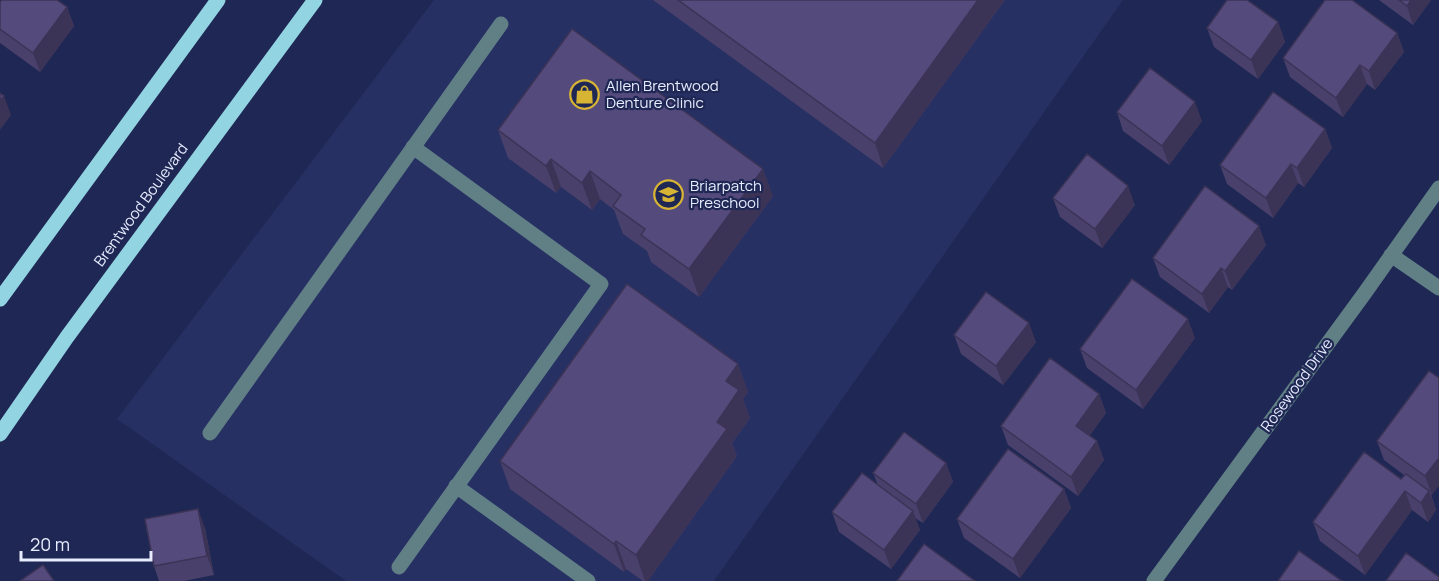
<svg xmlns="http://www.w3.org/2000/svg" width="1439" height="581" font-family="Manrope,sans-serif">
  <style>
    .built { fill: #273063 }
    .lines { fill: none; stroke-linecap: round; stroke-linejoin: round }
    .minor { stroke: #618086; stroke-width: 15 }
    .major { stroke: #92d4e2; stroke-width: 15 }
    .wall { fill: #49406b }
    .shaded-wall { fill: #3c3457 }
    .building { fill: #554a7c; stroke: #3c3457; stroke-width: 1.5 }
    .labels { text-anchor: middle; stroke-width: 4.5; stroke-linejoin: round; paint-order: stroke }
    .poi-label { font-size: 15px; fill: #e7ecfe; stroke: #1f2754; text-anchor: start }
    .street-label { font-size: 15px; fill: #e7ecfe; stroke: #1f2754 }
  </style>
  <rect width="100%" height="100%" fill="#1f2754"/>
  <path class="built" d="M434 0H1123L714 581H346L117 419Z"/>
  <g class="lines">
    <path class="minor" d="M1391 255 1439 288
      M210 433 501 24
      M456 486 588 581
      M399 567 601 284 413 147
      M1154 581 1364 294 1439 188"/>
    <path class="major" d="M0 299 218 0
      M0 434 67 337 315 0"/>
  </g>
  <path class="wall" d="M653 0H1005L883 168Z
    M1379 0H1431L1413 25Z
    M0 2 67 7 74 26 40 72 0 43Z
    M1278 22 1285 42 1258 79 1214 47 1207 28Z
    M1397 33 1404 52 1375 90 1367 84 1343 117 1290 77 1283 58Z
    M1117 112 1202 121 1169 165 1123 131Z
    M1325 129 1332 148 1304 187 1298 183 1273 218 1227 184 1220 165Z
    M498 130 773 196 699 297 651 262 647 251 623 234 614 210 600 199 592 210 561 187 556 193 508 158Z
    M1053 198 1135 205 1102 248 1060 217Z
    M1266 245 1232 290 1228 287 1209 313 1160 277 1153 258Z
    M954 335 1036 342 1003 385 961 354Z
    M1195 338 1143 409 1087 368 1080 349Z
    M738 364 748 392 743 399 750 418 732 443 737 456 648 581H643L626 569 624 572 510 489 500 461Z
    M1429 371 1432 495 1431 494 1436 510 1428 522 1412 510 1365 575 1320 541 1313 522 1401 479 1404 475 1384 460 1377 441Z
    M1099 394 1106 413 1089 436 1097 441 1104 460 1078 496 1008 445 1001 426Z
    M946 463 953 482 923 523 915 518 920 530 891 569 839 532 832 512 878 485 873 473Z
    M1064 489 1071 508 1020 578 964 538 957 519Z
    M205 528 214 575 184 581H159L154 566Z"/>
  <path class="shaded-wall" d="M978 0H1005L883 168 875 143Z
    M1411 0H1431L1413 25 1407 6Z
    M67 7 74 26 40 72 33 53Z
    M1278 22 1285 42 1258 79 1251 60Z
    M1397 33 1404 52 1375 90 1369 71Z
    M1360 65 1367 84 1343 117 1336 98Z
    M4 96 11 115 0 130V101Z
    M1195 102 1202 121 1169 165 1162 146Z
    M1325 129 1332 148 1304 187 1297 168Z
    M551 159 561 187 556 193 546 166Z
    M1291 164 1298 183 1273 218 1266 198Z
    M763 169 773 196 699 297 689 269Z
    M590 171 600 199 592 210 582 183Z
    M1128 186 1135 205 1102 248 1095 229Z
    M1259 226 1266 245 1232 290 1225 271Z
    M1221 268 1228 287 1209 313 1202 294Z
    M1188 319 1195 338 1143 409 1136 390Z
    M1029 323 1036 342 1003 385 996 366Z
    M738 364 748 392 743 399 750 418 732 443 737 456 648 581H645L636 555 717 422 726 381Z
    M1099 394 1106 413 1083 445 1076 426Z
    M1097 441 1104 460 1078 496 1071 477Z
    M1439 458V486L1432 495 1425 476Z
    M946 463 953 482 923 523 916 504Z
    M1064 489 1071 508 1020 578 1013 559Z
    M1405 491 1412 510 1365 575 1358 556Z
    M1429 491 1436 510 1428 522 1421 503Z
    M198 509 205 528 214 575 207 556Z
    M913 511 920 530 891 569 884 550Z
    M616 541 626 569 624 572 614 544Z"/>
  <path class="building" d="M2 0H57L67 7 33 53 0 29V2Z
    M678 0H978L875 143Z
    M1227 0H1247L1278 22 1251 60 1207 28Z
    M1325 0H1352L1397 33 1369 71 1360 65 1336 98 1283 58Z
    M1399 0H1411L1407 6Z
    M572 29 763 169 689 269 641 235 645 229 613 206 621 195 590 171 582 183 551 159 546 166 498 130Z
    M1150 68 1195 102 1162 146 1117 112Z
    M1273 92 1325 129 1297 168 1291 164 1266 198 1220 165Z
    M0 93 4 96 0 101Z
    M1087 154 1128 186 1095 229 1053 198Z
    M1205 186 1259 226 1225 271 1221 268 1202 294 1153 258Z
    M1132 279 1188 319 1136 390 1080 349Z
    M627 284 738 364 726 381 739 390 717 422 727 429 636 555 616 541 614 544 500 461Z
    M986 292 1029 323 996 366 954 335Z
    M1050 358 1099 394 1076 426 1097 441 1071 477 1001 426Z
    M1429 371 1439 378V458L1425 476 1377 441Z
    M904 432 946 463 916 504 873 473Z
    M1008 449 1064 489 1013 559 957 519Z
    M1364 452 1401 479 1406 474 1429 491 1421 503 1405 491 1358 556 1313 522Z
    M862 473 913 511 884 550 832 512Z
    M198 509 207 556 154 566 145 519Z
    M924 544 975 581H897Z
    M1299 551 1342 581H1278Z
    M1406 553 1439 577V581H1386Z
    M43 565 54 581H20Z"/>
  <defs>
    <symbol id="shop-ring" viewBox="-11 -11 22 22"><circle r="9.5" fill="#1f2754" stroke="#d7b434" stroke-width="1.5"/><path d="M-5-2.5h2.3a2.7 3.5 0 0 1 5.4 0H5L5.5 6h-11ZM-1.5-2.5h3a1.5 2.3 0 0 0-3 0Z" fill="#d7b434"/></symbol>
    <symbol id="school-ring" viewBox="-11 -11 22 22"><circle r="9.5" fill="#1f2754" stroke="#d7b434" stroke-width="1.5"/><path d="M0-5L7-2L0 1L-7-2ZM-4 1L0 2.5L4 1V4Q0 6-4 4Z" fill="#d7b434"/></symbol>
  </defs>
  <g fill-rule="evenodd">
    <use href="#shop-ring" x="568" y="78" width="33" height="33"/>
    <use href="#school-ring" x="652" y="178" width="33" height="33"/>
  </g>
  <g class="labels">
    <g class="poi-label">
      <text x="606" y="91">Allen Brentwood<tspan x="606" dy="17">Denture Clinic</tspan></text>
      <text x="690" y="191">Briarpatch<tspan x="690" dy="17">Preschool</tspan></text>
    </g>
    <g class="street-label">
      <text transform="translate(141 205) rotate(-54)" y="5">Brentwood Boulevard</text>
      <text transform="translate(1297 385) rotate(-54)" y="5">Rosewood Drive</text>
    </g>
  </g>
  <path d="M21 551v9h130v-9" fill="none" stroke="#e7ecfe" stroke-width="3"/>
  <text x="30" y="551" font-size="18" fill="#e7ecfe" stroke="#1f2754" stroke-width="4.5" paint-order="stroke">20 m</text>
</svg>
